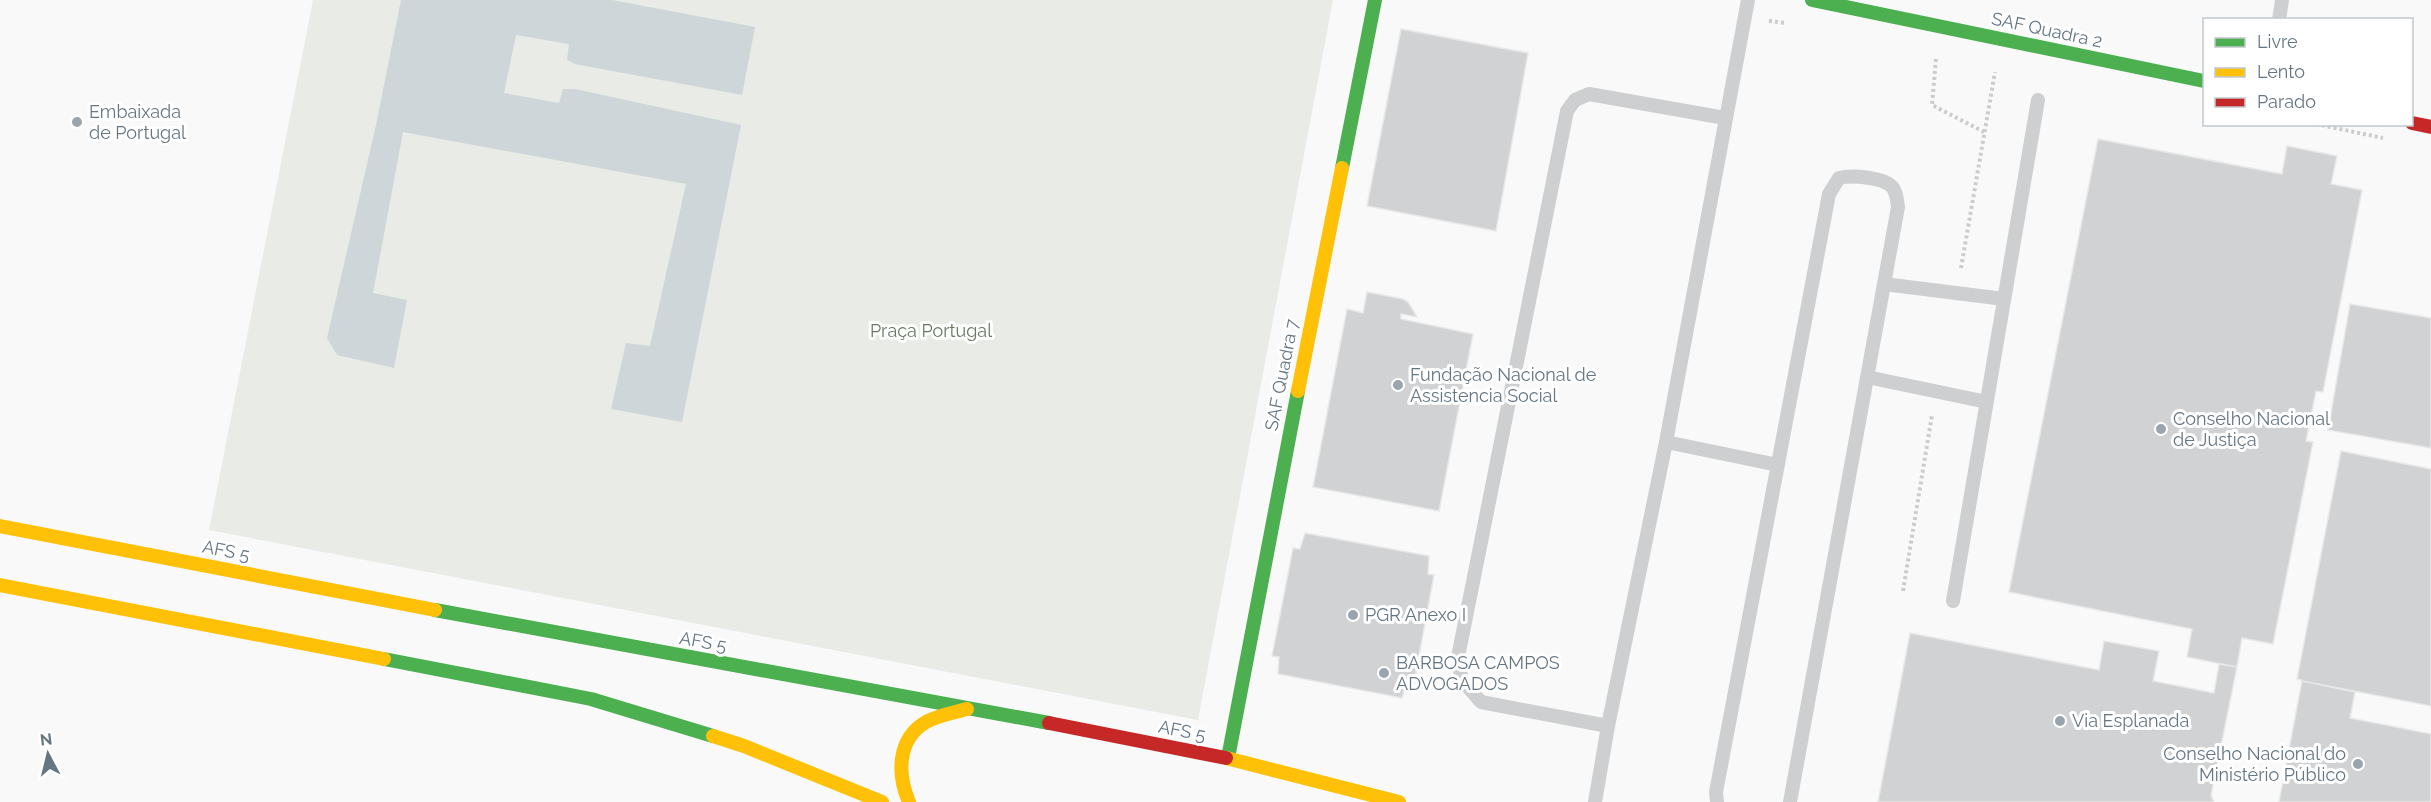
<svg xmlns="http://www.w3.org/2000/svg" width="2431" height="802" font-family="Raleway,sans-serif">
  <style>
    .green { fill: #e8ebe6 }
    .water { fill: #ced6d9 }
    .building { fill: #d0d2d3; stroke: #e8e8e8; stroke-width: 1.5 }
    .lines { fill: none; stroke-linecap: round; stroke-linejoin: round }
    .path { stroke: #cbcccd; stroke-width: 4; stroke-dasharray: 3 3; stroke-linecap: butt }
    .lane { stroke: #cecfd0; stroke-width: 14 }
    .fast { stroke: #4caf50; stroke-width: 14 }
    .slow { stroke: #ffc107; stroke-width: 14 }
    .jam { stroke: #c62828; stroke-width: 14 }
    .poi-dot { fill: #99a4ac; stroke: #fff; stroke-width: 2 }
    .labels { text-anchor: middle; stroke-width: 6; stroke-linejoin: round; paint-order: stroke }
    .street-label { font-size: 18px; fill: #657683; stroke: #fff }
    .poi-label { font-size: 18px; fill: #657683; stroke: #fff; text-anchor: start }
    .park-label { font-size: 18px; fill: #687a64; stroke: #fff }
  </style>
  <rect width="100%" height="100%" fill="#f9f9f9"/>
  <path class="green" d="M313 0H1333L1198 720 209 530Z"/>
  <path class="water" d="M401 0H612L755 27 742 95 575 64 567 60 569 44 516 35 504 93 559 103 563 89H575L741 125 682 422 611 409 626 343 650 346 686 184 403 132 373 293 407 300 394 368 337 355 327 338 376 125Z"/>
  <path class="building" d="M1401 29 1528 53 1496 231 1367 206Z
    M2098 139 2282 174 2287 146 2337 156 2331 184 2362 190 2323 392 2316 391 2306 441 2313 442 2273 644 2242 638 2237 667 2187 657 2192 629 2009 592Z
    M1367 292 1403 299 1408 302 1417 317 1401 314V319L1473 334 1439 511 1313 487 1347 309 1363 313Z
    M2350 304 2431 318V448L2328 430Z
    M2341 451 2431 469V706L2302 681V680L2297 679Z
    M1305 533 1429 556 1428 574 1434 575 1414 683 1407 682 1402 698 1278 674 1279 657 1272 656 1293 548 1300 549Z
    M1910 633 2099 670 2104 641 2159 651 2153 681 2214 693 2219 664 2237 667 2211 795 2214 802H1878Z
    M2302 681 2355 692 2350 718 2431 734V802H2279Z"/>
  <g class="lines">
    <path class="path" d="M1769 21 1786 23
      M1936 59 1932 105 1984 132
      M2316 124 2383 138
      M1961 268 1995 72
      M1903 591 1932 415"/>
    <path class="lane" d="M2279 20 2282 0
      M1884 284 2004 299
      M1867 377 1987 402
      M1666 442 1778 465
      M1953 601 2038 100
      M1608 726 1481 702 1461 679 1459 652 1567 111 1575 100 1589 94 1725 118
      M1595 802 1608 726 1666 442 1748 0
      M1717 802 1716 792 1829 194 1839 178C1852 175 1885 177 1893 188 1897 194 1897 201 1898 207L1790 802"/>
    <path class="fast" d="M1812 0 2204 81
      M1342 168 1375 0
      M435 610 1049 723
      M384 659 591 699 713 736
      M1228 758 1298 391"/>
    <path class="slow" d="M1298 391 1342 168
      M0 526 435 610
      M0 585 384 659
      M713 736 744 746 882 802
      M1226 758 1399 802
      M909 802C897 774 897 739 926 722 939 715 953 713 967 709"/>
    <path class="jam" d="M2412 123 2431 127
      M1049 723 1226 758"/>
  </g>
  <g class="poi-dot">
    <circle cx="77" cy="122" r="6"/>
    <circle cx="1398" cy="385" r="6"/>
    <circle cx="2161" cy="429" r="6"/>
    <circle cx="1353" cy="615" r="6"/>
    <circle cx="1384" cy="673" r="6"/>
    <circle cx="2060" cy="721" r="6"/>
    <circle cx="2358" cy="764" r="6"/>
  </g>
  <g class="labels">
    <g class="street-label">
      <text transform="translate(2047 30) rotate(12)" y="6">SAF Quadra 2</text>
      <text transform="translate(1282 375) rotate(-79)" y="6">SAF Quadra 7</text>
      <text transform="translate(226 551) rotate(11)" y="6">AFS 5</text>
      <text transform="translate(703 642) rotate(10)" y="6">AFS 5</text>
      <text transform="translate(1182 731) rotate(11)" y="6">AFS 5</text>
    </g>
    <g class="poi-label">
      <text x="89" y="118">Embaixada<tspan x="89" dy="21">de Portugal</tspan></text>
      <text x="1410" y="381">Fundação Nacional de<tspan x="1410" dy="21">Assistencia Social</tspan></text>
      <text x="2173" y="425">Conselho Nacional<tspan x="2173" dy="21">de Justiça</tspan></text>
      <text x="1365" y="621">PGR Anexo I</text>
      <text x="1396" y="669">BARBOSA CAMPOS<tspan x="1396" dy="21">ADVOGADOS</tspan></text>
      <text x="2072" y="727">Via Esplanada</text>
      <text x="2346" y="760" text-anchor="end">Conselho Nacional do<tspan x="2346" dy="21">Ministério Público</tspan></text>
    </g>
    <g class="park-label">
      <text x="931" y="337">Praça Portugal</text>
    </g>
  </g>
  <rect x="2203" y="18" width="210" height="108" fill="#ffffff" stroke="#c1c8cd" stroke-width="1.5"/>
  <rect x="2215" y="38" width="30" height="9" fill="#4caf50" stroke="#c1c8cd" stroke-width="1.5"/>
  <text x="2257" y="48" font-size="18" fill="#657683">Livre</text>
  <rect x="2215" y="68" width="30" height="9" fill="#ffc107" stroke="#c1c8cd" stroke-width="1.5"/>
  <text x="2257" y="78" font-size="18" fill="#657683">Lento</text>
  <rect x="2215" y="98" width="30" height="9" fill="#c62828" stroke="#c1c8cd" stroke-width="1.5"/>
  <text x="2257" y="108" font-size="18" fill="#657683">Parado</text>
  <g transform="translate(48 754) rotate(353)" stroke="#ffffff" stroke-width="4.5" paint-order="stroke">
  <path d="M0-4.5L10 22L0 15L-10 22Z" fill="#657683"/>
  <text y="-9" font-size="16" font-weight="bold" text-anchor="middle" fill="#657683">N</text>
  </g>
</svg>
